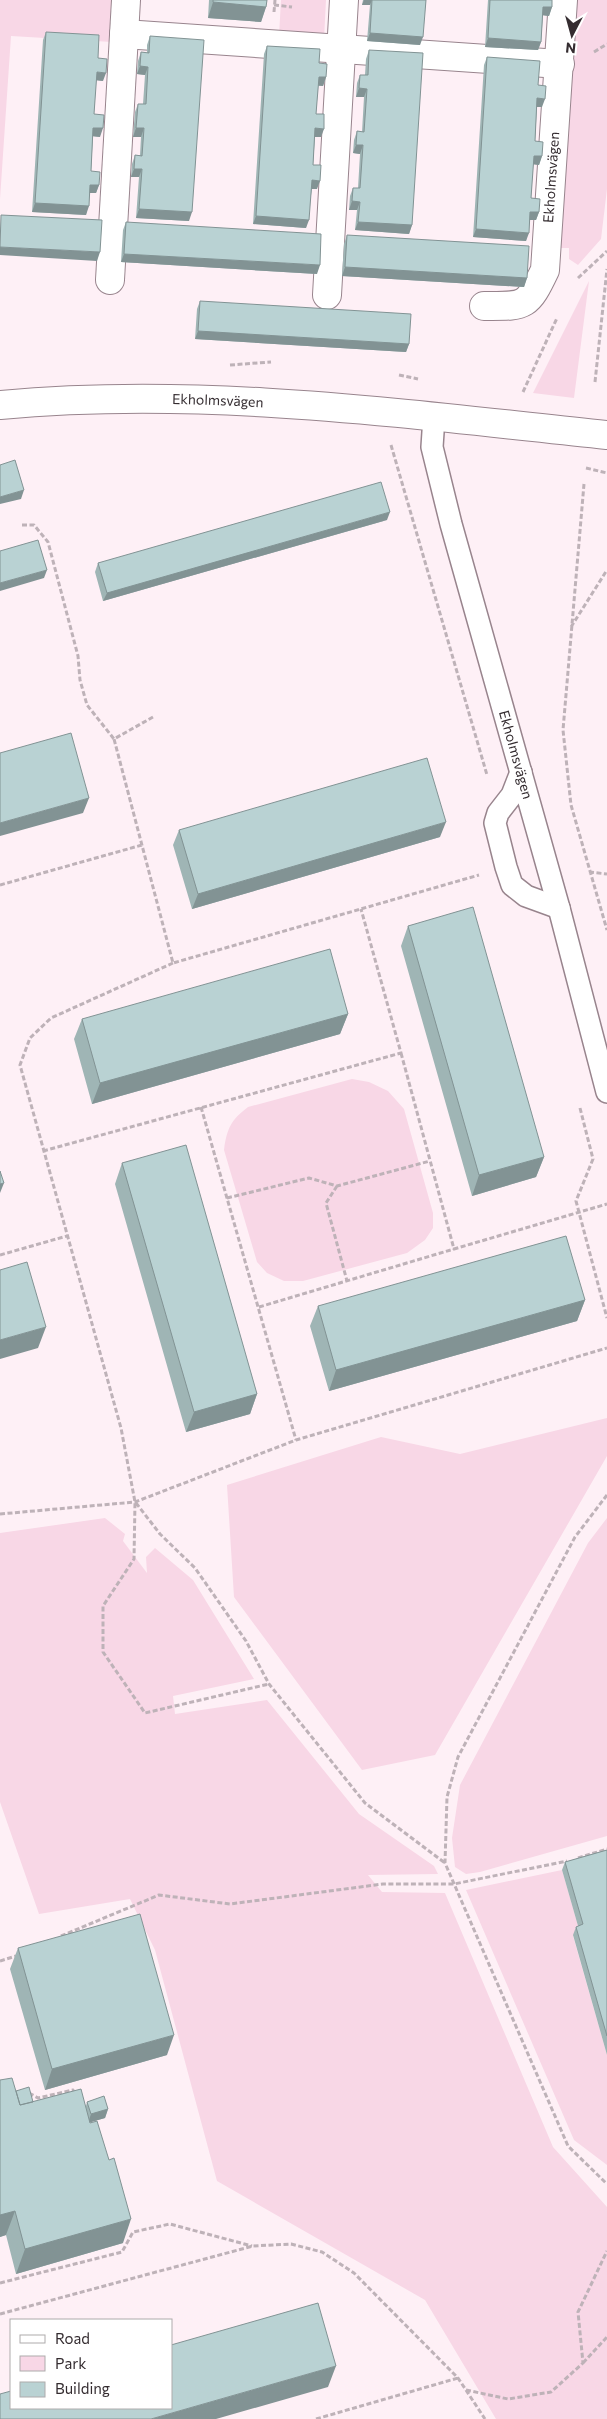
<svg xmlns="http://www.w3.org/2000/svg" width="607" height="2419" font-family="Commissioner,sans-serif">
  <style>
    .green { fill: #f8d7e6 }
    .lines { fill: none; stroke-linecap: round; stroke-linejoin: round }
    .lane-casing { stroke: #98848d; stroke-width: 24 }
    .street-casing { stroke: #98848d; stroke-width: 30 }
    .secondary-casing { stroke: #98848d; stroke-width: 30 }
    .path { stroke: #beb2b8; stroke-width: 3; stroke-dasharray: 5 2.5; stroke-linecap: butt }
    .lane { stroke: #fff; stroke-width: 21 }
    .street { stroke: #fff; stroke-width: 28 }
    .secondary { stroke: #fff; stroke-width: 28 }
    .wall { fill: #9fb5b5 }
    .shaded-wall { fill: #829394 }
    .building { fill: #b9d2d3; stroke: #829394 }
    .labels { text-anchor: middle; stroke-width: 4; stroke-linejoin: round; paint-order: stroke }
    .street-label { font-size: 14px; fill: #342c30; stroke: #fff }
  </style>
  <rect width="100%" height="100%" fill="#fef0f6"/>
  <path class="green" d="M0 0H114L112 42 11 36 0 199Z
    M281 0H326L324 39 279 36Z
    M572 0H607V189L601 239 578 265 569 259V248H557Z
    M589 281 574 398 533 393Z
    M352 1079 369 1082 388 1091 404 1109 433 1213V1228L425 1240 407 1253 303 1281H284L267 1273 257 1262 224 1150C227 1128 231 1120 248 1107Z
    M607 1418V1456L435 1755 362 1770 234 1597 227 1485 381 1437 460 1454Z
    M105 1518 125 1534 123 1541 147 1573 146 1557 155 1548 193 1580 254 1679 173 1696 175 1714 267 1700 359 1814 434 1866 438 1874 368 1875 382 1892 445 1893 553 2147 607 2207V2419H496L425 2300 217 2181 155 1950 130 1899 39 1914 0 1802V1533Z
    M607 1518V1836L480 1872 466 1874 455 1867 452 1838 460 1785 588 1543Z
    M562 1870 580 1933 573 1936 607 2055V2165L574 2140 466 1890Z"/>
  <g class="lines">
    <defs>
      <g id="lane">
        <path id="s1" d="M434 417 432 447 451 524 559 908 607 1092"/>
        <path d="M521 772 512 795 498 813 495 823 506 867 512 885 526 896 559 908"/>
      </g>
      <g id="street">
        <path d="M124 34 560 64"/>
        <path d="M110 280 126 0"/>
        <path d="M327 295 344 0"/>
        <path id="s2" d="M484 306C525 306 527 308 545 270L563 0"/>
      </g>
      <g id="secondary">
        <path id="s3" d="M0 405C203 386 405 414 607 435"/>
      </g>
    </defs>
    <use href="#lane" class="lane-casing"/>
    <use href="#street" class="street-casing"/>
    <use href="#secondary" class="secondary-casing"/>
    <path class="path" d="M274 5 292 7
      M274 12 275 0
      M594 52 607 44
      M578 278 607 251
      M230 365 271 362
      M399 375 418 379
      M595 382 607 269
      M523 392 557 318
      M391 445 487 775
      M586 468 607 473
      M584 484 563 730 571 805 607 930
      M22 525H34L48 542 78 656 80 680 87 705 114 739
      M571 627 607 570
      M153 717 114 739 173 963 479 875
      M589 872 607 874
      M0 885 142 845
      M173 963 51 1018 30 1038 20 1065 121 1428 135 1502 134 1559 103 1606V1652L145 1713 269 1684
      M401 1053 454 1249 607 1204
      M201 1107 296 1440
      M580 1108 593 1159 576 1201 607 1318
      M43 1151 401 1053 361 909
      M337 1186 326 1203 347 1281
      M227 1198 309 1178 337 1186 430 1161
      M0 1255 67 1236
      M259 1307 454 1249
      M607 1495 575 1537 458 1757 447 1797 445 1863 568 2146 607 2184
      M136 1503 160 1534 195 1568 246 1641 269 1684 365 1803 445 1863
      M0 1514 135 1502 296 1440 607 1348
      M578 1858 607 1849
      M61 1936 159 1895 230 1904 383 1884H454L567 1861
      M0 1961 16 1956
      M29 2093 38 2098 73 2090 75 2095
      M0 2283 122 2252 133 2232 170 2224 252 2246
      M0 2314 253 2246 291 2244 322 2252 354 2273 458 2378 485 2419
      M583 2363 607 2337
      M466 2390 508 2399 551 2392 583 2363 578 2312 607 2251
      M316 2419 458 2378"/>
    <use href="#lane" class="lane"/>
    <use href="#street" class="street"/>
    <use href="#secondary" class="secondary"/>
  </g>
  <path class="wall" d="M209 0H267L266 7 261 22 208 18Z
    M363 0H426L420 45 367 41 370 5H362Z
    M488 0H552V7L549 16 543 15 541 42 538 50 485 47Z
    M46 32 103 81 96 80 94 114 100 137 93 136 91 171 99 185 96 193H90L86 215 32 212 43 40Z
    M150 36 189 221 136 218 139 177H131L132 164 135 155H140L141 137H133L135 112 138 104H143L145 75 137 74 138 61 141 52 147 53V45Z
    M267 46 319 63 326 77 323 86H318L316 114 321 137H315L313 165 317 189H312L306 228 253 224 264 54Z
    M369 50 412 225 409 234 355 230 357 210H349L350 196 353 188H358L360 154 353 153 354 140 357 131 362 132 364 97H356L357 83 360 75H365L366 59Z
    M487 57 538 85 542 107H537L535 141 542 156 539 165 533 164 531 198 539 212 536 220H530L526 241 473 237 484 65Z
    M126 222 317 274 121 262 123 230Z
    M347 235 527 278 524 287 342 276 344 244Z
    M200 301 409 344 406 352 195 339 197 309Z
    M387 520 103 601 95 572 98 563Z
    M179 830 440 837 192 909 173 845Z
    M408 926 544 1157 536 1177 472 1196 401 946Z
    M348 1014 340 1034 92 1104 74 1039 82 1019Z
    M122 1163 257 1394 250 1414 186 1432 115 1184Z
    M585 1300 577 1321 329 1391 310 1326 318 1306Z
    M607 1850V2055L573 1935 576 1927 578 1926 562 1870 565 1862Z
    M18 1948 167 2055 45 2090 10 1969Z
    M0 2080 33 2102 86 2106 87 2102 108 2109 105 2118 90 2122 123 2243 16 2274 6 2235 0 2237Z"/>
  <path class="shaded-wall" d="M364 0H372L370 5H362Z
    M213 2 266 7 261 22 208 18Z
    M543 7H552L549 16 540 15Z
    M370 33 423 37 420 45 367 41Z
    M488 38 541 42 538 50 485 47Z
    M140 66 148 67 145 75 137 74Z
    M97 72 106 73 103 81 94 80Z
    M319 77H326L323 86 316 85Z
    M359 88 367 89 364 97H356Z
    M537 98 545 99 542 107H534Z
    M93 128H103L100 137 90 136Z
    M136 128H144L141 137H133Z
    M315 128 324 129 321 137H312Z
    M356 145H363L360 154 353 153Z
    M534 156H542L539 165 531 164Z
    M134 169H142L139 177H131Z
    M312 180 320 181 317 189H309Z
    M90 185H99L96 193H87Z
    M352 201 360 202 357 210H349Z
    M35 203 89 206 86 215 32 212Z
    M139 209 192 212 189 221 136 218Z
    M530 212H539L536 220H527Z
    M256 216 309 220 306 228 253 224Z
    M358 222 412 225 409 234 355 230Z
    M476 229 529 233 526 241 473 237Z
    M0 247 100 252 97 261 0 255Z
    M124 254 320 265 317 274 121 262Z
    M345 267 527 278 524 287 342 276Z
    M198 331 409 344 406 352 195 339Z
    M24 490 21 499 0 504V497Z
    M390 512 387 520 103 601 107 593Z
    M47 570 44 578 0 591V583Z
    M89 798 83 813 0 836V823Z
    M446 822 440 837 192 909 198 894Z
    M348 1014 340 1034 92 1104 100 1083Z
    M544 1157 536 1177 472 1196 479 1175Z
    M4 1183 0 1193V1184Z
    M585 1300 577 1321 329 1391 336 1370Z
    M46 1327 38 1348 0 1359V1340Z
    M257 1394 250 1414 186 1432 194 1412Z
    M174 2035 167 2055 45 2090 52 2069Z
    M108 2109 105 2118 88 2123 91 2114Z
    M15 2211 6 2235 0 2237V2215Z
    M131 2219 123 2243 16 2274 25 2249Z
    M336 2366 328 2387 216 2419H151Z"/>
  <path class="building" d="M213 0H267L266 7 213 2Z
    M372 0H426L423 37 370 33Z
    M490 0H552V7H543L541 42 488 38Z
    M46 32 99 35 98 58 107 59 106 73 97 72 94 114 104 115 103 128H93L91 171 100 172 99 185H90L89 206 35 203Z
    M150 36 204 40 192 212 139 209 142 169H134L135 155 142 156 144 128H136L138 104H146L148 67 140 66 141 52 149 53Z
    M267 46 320 49 319 63 327 64 326 77H319L316 114H324V129L315 128 313 165H321L320 181 312 180 309 220 256 216Z
    M369 50 423 53 412 225 358 222 360 202 352 201 353 188H360L363 145H356L357 131 364 132 367 89 359 88 360 75H368Z
    M487 57 540 61 538 85 546 86 545 99 537 98 535 141 543 142 542 156H534L531 198 540 199 539 212H530L529 233 476 229Z
    M1 215 102 220 100 252 0 247Z
    M126 222 321 234 320 265 124 254Z
    M347 235 529 246 527 278 345 267Z
    M200 301 411 314 409 344 198 331Z
    M15 460 24 490 0 497V465Z
    M381 482 390 512 107 593 98 563Z
    M38 540 47 570 0 583V551Z
    M71 733 89 798 0 823V753Z
    M427 758 446 822 198 894 179 830Z
    M473 907 544 1157 479 1175 408 926Z
    M330 949 348 1014 100 1083 82 1019Z
    M186 1145 257 1394 194 1412 122 1163Z
    M0 1171 4 1183 0 1184Z
    M566 1236 585 1300 336 1370 318 1306Z
    M27 1262 46 1327 0 1340V1270Z
    M607 1850V2036L576 1927 583 1924 565 1862Z
    M140 1914 174 2035 52 2069 18 1948Z
    M12 2078 20 2105 81 2089 90 2123 97 2121 109 2160 114 2158 131 2219 25 2249 15 2211 0 2215V2080Z
    M29 2087 33 2102 20 2105 16 2091Z
    M104 2096 108 2109 91 2114 87 2102Z
    M318 2303 336 2366 151 2419H0V2394L11 2391V2408H171V2345Z"/>
  <g class="labels">
    <g class="street-label">
      <text dy="5" stroke="none"><textPath href="#s2" startOffset="172">Ekholmsvägen</textPath></text>
      <text dy="5" stroke="none"><textPath href="#s3" startOffset="218">Ekholmsvägen</textPath></text>
      <text dy="5" stroke="none"><textPath href="#s1" startOffset="349">Ekholmsvägen</textPath></text>
    </g>
  </g>
  <rect x="10" y="2319" width="162" height="90" fill="#ffffff" stroke="#aeabac"/>
  <rect x="20" y="2335" width="25" height="8" fill="#ffffff" stroke="#aeabac"/>
  <text x="55" y="2344" font-size="15" fill="#342c30">Road</text>
  <rect x="20" y="2356" width="25" height="15" fill="#f8d7e6" stroke="#aeabac"/>
  <text x="55" y="2369" font-size="15" fill="#342c30">Park</text>
  <rect x="20" y="2382" width="25" height="15" fill="#b9d2d3" stroke="#aeabac"/>
  <text x="55" y="2394" font-size="15" fill="#342c30">Building</text>
  <g transform="translate(572 35) rotate(186)" stroke="#ffffff" stroke-width="4" paint-order="stroke">
  <path d="M0-4L9 19L0 12L-9 19Z" fill="#342c30"/>
  <text y="-8" font-size="14" font-weight="bold" text-anchor="middle" fill="#342c30">N</text>
  </g>
</svg>
